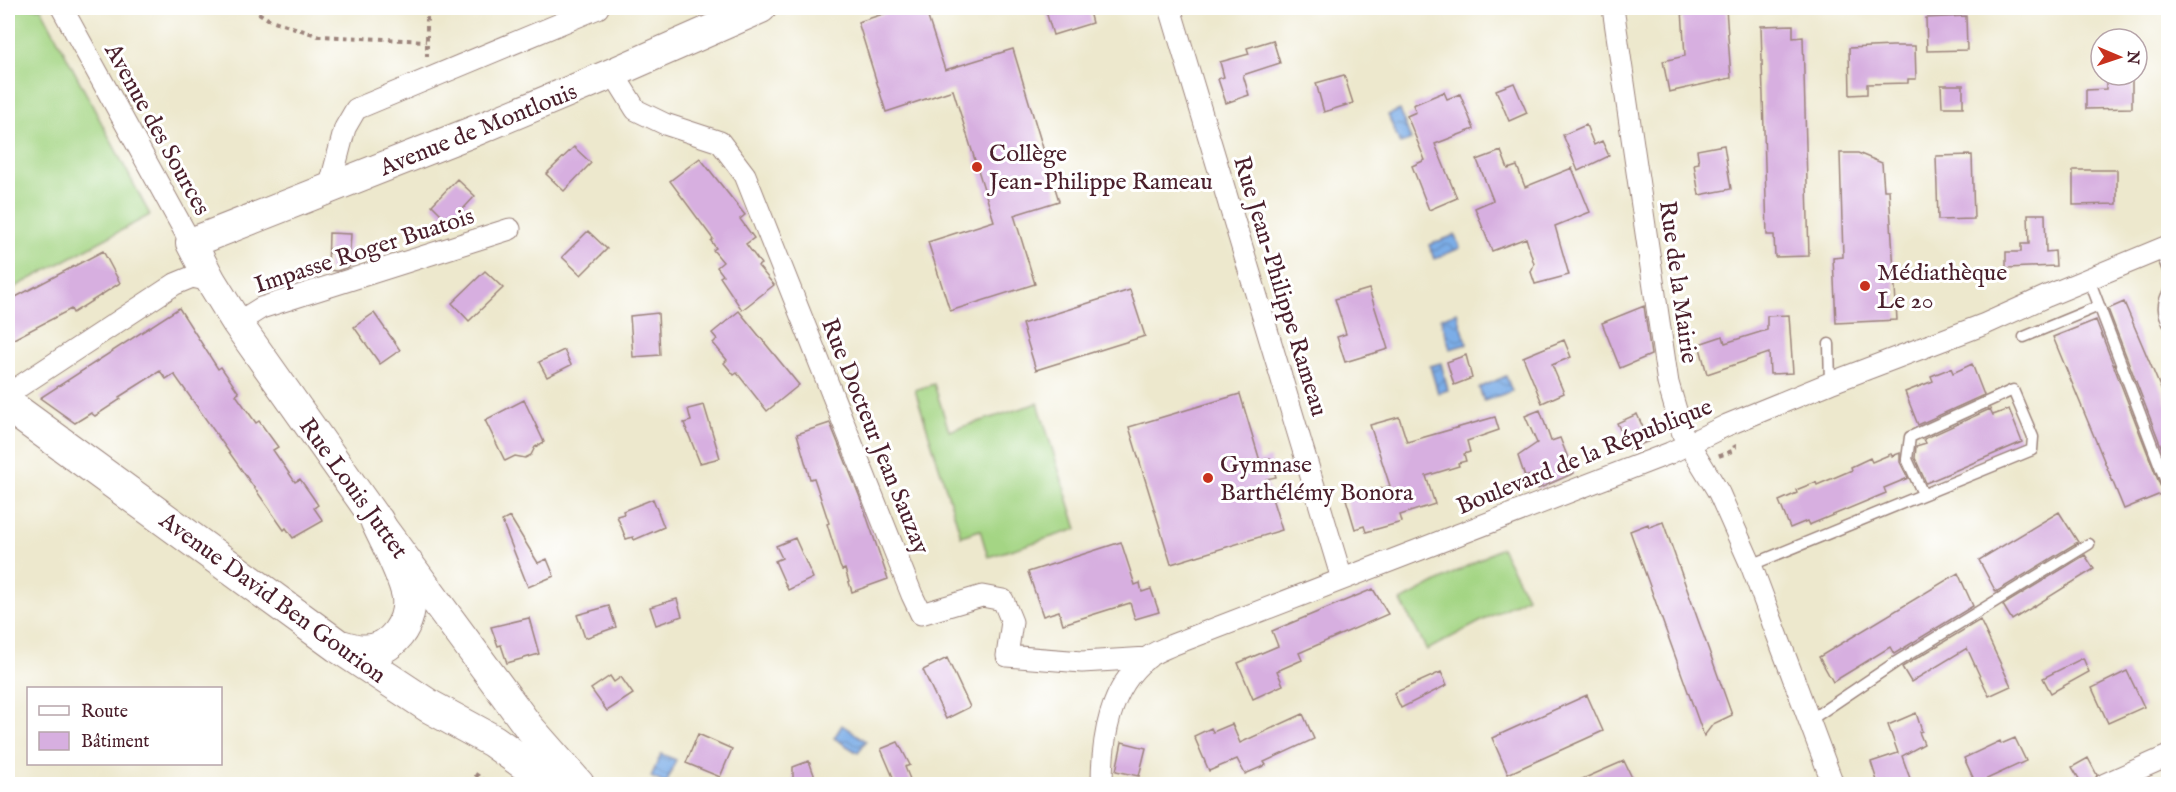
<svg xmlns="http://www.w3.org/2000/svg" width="2176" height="792" font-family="'IM FELL English',serif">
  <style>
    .pitch { fill: #a4d584; stroke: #777a58; stroke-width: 1.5 }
    .water { fill: url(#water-waves); stroke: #626689; stroke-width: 1.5 }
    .building { fill: #d7afe0 }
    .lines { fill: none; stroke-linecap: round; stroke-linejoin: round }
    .lane-casing { stroke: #9c847c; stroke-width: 13 }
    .street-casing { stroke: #9c847c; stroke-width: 23 }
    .secondary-casing { stroke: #9c847c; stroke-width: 32 }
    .primary-casing { stroke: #9c847c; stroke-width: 35 }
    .path { stroke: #9c847c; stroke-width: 4; stroke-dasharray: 4.5 4.5; stroke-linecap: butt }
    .lane { stroke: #fff; stroke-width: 10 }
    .street { stroke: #fff; stroke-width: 21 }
    .secondary { stroke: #fff; stroke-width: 30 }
    .primary { stroke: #fff; stroke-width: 33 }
    .poi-dot { fill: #c8321e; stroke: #fff; stroke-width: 2 }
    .labels { text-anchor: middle; stroke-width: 6; stroke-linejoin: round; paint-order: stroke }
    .street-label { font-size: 24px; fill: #4a1f2b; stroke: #fff }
    .poi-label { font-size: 24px; fill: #4a1f2b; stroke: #fff; text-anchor: start }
  </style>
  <defs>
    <pattern id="water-waves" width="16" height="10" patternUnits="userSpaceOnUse" patternTransform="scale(1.5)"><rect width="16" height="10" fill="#7bade7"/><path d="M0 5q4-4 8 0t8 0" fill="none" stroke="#678cbb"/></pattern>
  </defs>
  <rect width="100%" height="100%" fill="#fff"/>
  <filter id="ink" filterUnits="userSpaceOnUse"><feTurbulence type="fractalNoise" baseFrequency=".0167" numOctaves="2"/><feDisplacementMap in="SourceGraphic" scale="12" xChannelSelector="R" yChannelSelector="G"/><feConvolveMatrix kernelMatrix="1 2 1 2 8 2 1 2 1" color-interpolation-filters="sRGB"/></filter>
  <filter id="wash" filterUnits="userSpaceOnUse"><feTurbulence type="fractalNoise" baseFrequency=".008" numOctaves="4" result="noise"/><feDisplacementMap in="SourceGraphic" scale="24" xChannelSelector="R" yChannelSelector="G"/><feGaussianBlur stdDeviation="1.35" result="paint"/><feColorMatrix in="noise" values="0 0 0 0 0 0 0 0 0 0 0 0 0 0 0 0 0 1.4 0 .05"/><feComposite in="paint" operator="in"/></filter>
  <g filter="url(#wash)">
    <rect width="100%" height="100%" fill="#ede8cd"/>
    <path class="pitch" d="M8 8H41L150 215 8 291Z
      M934 384 949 431 1038 403 1077 529 988 557 980 530 961 536 915 390Z
      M1501 548 1527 597 1427 650 1401 601Z"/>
    <path class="water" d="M1400 110 1411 140 1400 144 1388 115Z
      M1455 235 1460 248 1434 259 1429 245Z
      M1457 312 1467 344 1450 349 1441 318Z
      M1441 363 1448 390 1438 393 1430 366Z
      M1506 376 1512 391 1484 401 1479 388Z
      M842 725 866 741 858 753 834 738Z
      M661 754 676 760 666 784 651 777Z"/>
    <g id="blocks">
      <path class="building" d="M902 8H925L945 70 1013 49 1059 201 1014 215 1035 284 950 311 928 242 994 221 953 90 886 112 858 22Z
        M1045 8H1088L1092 23 1053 35Z
        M1726 8 1731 78 1669 92 1663 61 1685 56 1682 10Z
        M1966 16 1967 50 1927 51 1926 18Z
        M1793 25V38L1803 37 1809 256 1775 257 1774 235H1767L1761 26Z
        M1273 40 1280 63 1243 75 1249 95 1226 103 1218 79 1224 77 1220 62 1249 54 1247 48Z
        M1893 46H1915L1916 79H1908V83L1867 84V94L1850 95 1849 48Z
        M1344 75 1353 103 1324 112 1316 83Z
        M2106 75H2132V108L2086 109V90L2106 89Z
        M1514 83 1527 113 1509 121 1496 90Z
        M1941 85H1963V107H1942Z
        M1444 92 1447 99 1460 94 1474 129 1435 144 1457 198 1429 210 1412 166 1425 160 1407 116 1416 112 1413 105Z
        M1586 125 1594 145 1602 141 1609 156 1578 171 1563 135Z
        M1724 145 1731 189 1699 195 1694 164 1699 163 1697 150Z
        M574 147 591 163 564 191 546 174Z
        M1501 151 1508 169 1517 166 1525 187 1572 168 1590 212 1555 226 1569 275 1535 284 1531 272 1534 264 1526 238 1492 251 1475 208 1493 200 1477 160Z
        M1840 153H1858L1882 163 1884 190H1889L1897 320 1836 323 1833 258 1843 257Z
        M1972 155 1974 219 1938 220 1936 156Z
        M700 158 745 215 740 219 754 238 746 244 761 264 758 266 774 285 742 310 720 277 723 275 717 267 723 262 713 250 716 248 711 241 713 239 670 181Z
        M2073 170H2117V204L2073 205Z
        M457 179 475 196 450 223 432 205Z
        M2028 214H2045L2046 252 2055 251 2056 266 2006 268V252H2021V244H2029Z
        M588 231 607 249 581 275 562 257Z
        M329 233 351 234 349 267 337 271 328 270Z
        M103 251 120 283 73 313 71 309 8 342V301Z
        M485 271 503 288 469 321 452 303Z
        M1369 289 1388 349 1345 362 1337 337 1346 334 1335 299Z
        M1130 290 1145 336 1036 370 1022 324Z
        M2124 302 2169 408V467L2108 309Z
        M1644 306 1651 355 1620 368 1602 323Z
        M179 308 218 369 221 367 239 393 236 395 256 423 259 421 278 447 273 450 295 482 300 479 312 496 318 505 314 508 323 521 293 538 286 528 284 530 174 374 166 379 160 371 119 397 121 399 95 416 91 413 75 423 40 398Z
        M739 311 799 385 767 411 737 373 734 375 724 363 727 360 713 343 717 339 712 333Z
        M374 313 400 350 380 364 354 327Z
        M658 313 660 355 633 357 630 316Z
        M1789 315 1793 373 1770 374 1769 353 1707 374 1699 344 1723 336 1725 343 1767 330V316Z
        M2096 320 2163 493 2124 509 2053 337Z
        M1564 340 1571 357 1552 365 1564 393 1542 403 1523 357Z
        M564 350 571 365 547 377 539 362Z
        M1466 355 1472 378 1454 385 1447 362Z
        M1972 364 1984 395 1918 425 1905 392 1933 381 1931 376 1951 368 1953 373Z
        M1240 394 1260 461 1270 458 1276 477 1266 479 1282 530 1171 564 1129 427Z
        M524 400 544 442 535 447 531 455 525 458 515 456 505 461 485 420Z
        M704 405 720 458 700 463 684 423 691 421 688 409Z
        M1990 409 1993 415 2009 409 2022 442 1926 483 1915 458 1916 446 1926 443 1924 439Z
        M1540 410 1551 441 1560 438 1574 473 1538 489 1532 475 1525 477 1518 456 1537 443 1525 416Z
        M1637 414 1649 441 1629 449 1617 423Z
        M1399 417 1407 442 1495 417 1499 430 1467 441 1470 452 1464 454 1466 461 1458 463 1459 466 1426 476 1435 504 1400 515 1402 522 1366 532 1364 526 1355 529 1346 499 1390 486 1370 425Z
        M830 423 861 500 888 579 852 592 845 569 842 570 840 566 827 524 829 523 814 478 810 479 797 434Z
        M1900 453V462L1908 478 1884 488 1886 493 1809 525 1807 521 1790 528 1779 501 1797 493 1796 490 1816 482 1817 485 1852 470 1851 467 1870 458 1872 462 1891 454 1892 456Z
        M653 499 664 527 634 540 633 537 626 539 617 516 624 514 623 511Z
        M2059 512 2078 542 1996 592 1979 560Z
        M510 517 538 563 547 559 554 576 528 587 502 521Z
        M1663 522 1732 715 1713 724 1704 736 1630 531 1648 524 1649 527Z
        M795 538 813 578 788 590 775 561 782 558 776 546Z
        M1121 542 1135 585 1140 583 1142 592 1151 589 1159 612 1135 619 1130 603 1063 624 1059 611 1043 616 1028 572Z
        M2085 555 2094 569 2012 620 2003 605Z
        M1958 573 1973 606 1894 654 1890 647 1833 682 1819 657Z
        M1373 589 1388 614 1299 653 1302 660 1277 671 1283 685 1253 699 1238 663 1278 646 1272 631Z
        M677 599 682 616 656 625 650 607Z
        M609 606 616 627 585 638 577 615Z
        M529 618 539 654 507 663 501 645 498 646 491 627Z
        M1980 620 2011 686 1989 696 1967 648 1911 682 1902 667Z
        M947 658 970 707 946 719 923 670Z
        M2083 658 2089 672 2051 693 2043 678Z
        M2127 671 2144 707 2108 723 2092 688Z
        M1441 672 1447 685 1401 708 1394 693Z
        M610 676 614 682 621 677 633 694 607 711 591 689Z
        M1587 695 1603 731 1508 774 1492 738Z
        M1916 713 1922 731 1919 732 1924 744 1902 756 1912 784H1878L1871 762 1898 753 1888 725Z
        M1303 714 1314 739 1264 762 1266 765 1245 774 1237 759 1209 771 1194 736 1211 728 1213 732 1232 724 1240 743Z
        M698 734 732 749 720 777 686 763Z
        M2015 738 2026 761 1976 784 1964 758 2000 741 2001 744Z
        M898 742 910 765 905 767 912 784H896L881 749Z
        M1122 742 1146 748 1139 776 1116 771Z
        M2088 758 2097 775 2093 784H2082L2072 767Z
        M809 761 817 783H793V767Z
        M1624 761 1635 784H1571Z"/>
    </g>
  </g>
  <g filter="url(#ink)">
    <use href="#blocks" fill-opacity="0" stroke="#9c847c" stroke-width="1.5"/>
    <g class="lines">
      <defs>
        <path id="lane" d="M2160 250 2168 270
          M2089 279 2168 487
          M2168 293C2162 304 2163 312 2168 323
          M2024 337 2099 306
          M1829 344 1830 383
          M1751 565 1761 561 2032 450 2033 437 2013 390 1910 437 1907 459 1923 494
          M1810 720 1896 662 2089 544"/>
        <path id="street" d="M62 8 191 243
          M1170 8 1342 579
          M1613 8 1668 383 1683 434 1719 493 1751 565 1833 784
          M613 73 636 110 665 124 720 142 745 175 912 595 921 614 982 596 1003 600 1012 622 1007 656 1082 662 1148 658
          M329 189 345 128 356 109 598 8
          M237 323 261 308 510 229
          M8 394 175 284 192 277 211 281
          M1102 784C1102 739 1109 688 1147 658 1154 652 1164 649 1172 645L1670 453 1727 425 1830 383 1985 324 2047 296 2168 246
          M2105 784 2168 756"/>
        <path id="secondary" d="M579 784 528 726 377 521 237 323 211 281 191 243 477 130 613 73 761 8"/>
        <path id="primary" d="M8 405 338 646 429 706 493 741 545 778 558 784
          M339 646C346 648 355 651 362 651 392 653 413 622 408 594 403 571 387 543 377 521"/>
      </defs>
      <use href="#lane" class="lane-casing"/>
      <use href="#street" class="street-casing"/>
      <use href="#secondary" class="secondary-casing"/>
      <use href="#primary" class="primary-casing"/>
      <path class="path" d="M251 8 268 19 319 36 426 41
        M427 8V57
        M221 10 237 8
        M8 456 9 455
        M1719 456 1732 451 1735 447 1734 445
        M475 774 490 784"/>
      <use href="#lane" class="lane"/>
      <use href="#street" class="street"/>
      <use href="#secondary" class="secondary"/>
      <use href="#primary" class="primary"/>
    </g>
  </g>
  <g class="poi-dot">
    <circle cx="977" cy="167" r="6"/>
    <circle cx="1865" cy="286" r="6"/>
    <circle cx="1208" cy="478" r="6"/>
  </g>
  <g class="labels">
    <g class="street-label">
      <text transform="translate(158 129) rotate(61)" y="8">Avenue des Sources</text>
      <text transform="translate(478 129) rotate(-22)" y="8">Avenue de Montlouis</text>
      <text transform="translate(364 250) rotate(-18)" y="8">Impasse Roger Buatois</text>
      <text transform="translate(1679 282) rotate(82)" y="8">Rue de la Mairie</text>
      <text transform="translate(1281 286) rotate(73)" y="8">Rue Jean-Philippe Rameau</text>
      <text transform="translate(876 436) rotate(68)" y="8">Rue Docteur Jean Sauzay</text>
      <text transform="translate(1584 456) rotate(-22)" y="8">Boulevard de la République</text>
      <text transform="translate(354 488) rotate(54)" y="8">Rue Louis Juttet</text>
      <text transform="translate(273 597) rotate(36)" y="8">Avenue David Ben Gourion</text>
    </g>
    <g class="poi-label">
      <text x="989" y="161">Collège<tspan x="989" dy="28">Jean-Philippe Rameau</tspan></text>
      <text x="1877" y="280">Médiathèque<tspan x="1877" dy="28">Le 20</tspan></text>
      <text x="1220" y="472">Gymnase<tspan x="1220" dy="28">Barthélémy Bonora</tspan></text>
    </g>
  </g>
  <rect width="2176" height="792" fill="none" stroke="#fff" stroke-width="30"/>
  <rect x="27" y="687" width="195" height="78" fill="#ffffff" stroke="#b7a5aa" stroke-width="1.5"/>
  <rect x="39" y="706" width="30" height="9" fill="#ffffff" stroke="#b7a5aa" stroke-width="1.5"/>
  <text x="81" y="717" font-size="18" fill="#4a1f2b">Route</text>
  <rect x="39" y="732" width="30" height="18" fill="#d7afe0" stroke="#b7a5aa" stroke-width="1.5"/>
  <text x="81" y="747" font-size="18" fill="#4a1f2b">Bâtiment</text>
  <g transform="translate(2119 57) rotate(92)"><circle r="28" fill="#ffffff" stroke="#b7a5aa" stroke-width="1.5"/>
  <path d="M0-4.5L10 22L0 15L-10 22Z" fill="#c8321e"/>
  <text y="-9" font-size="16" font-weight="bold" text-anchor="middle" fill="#4a1f2b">N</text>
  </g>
</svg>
